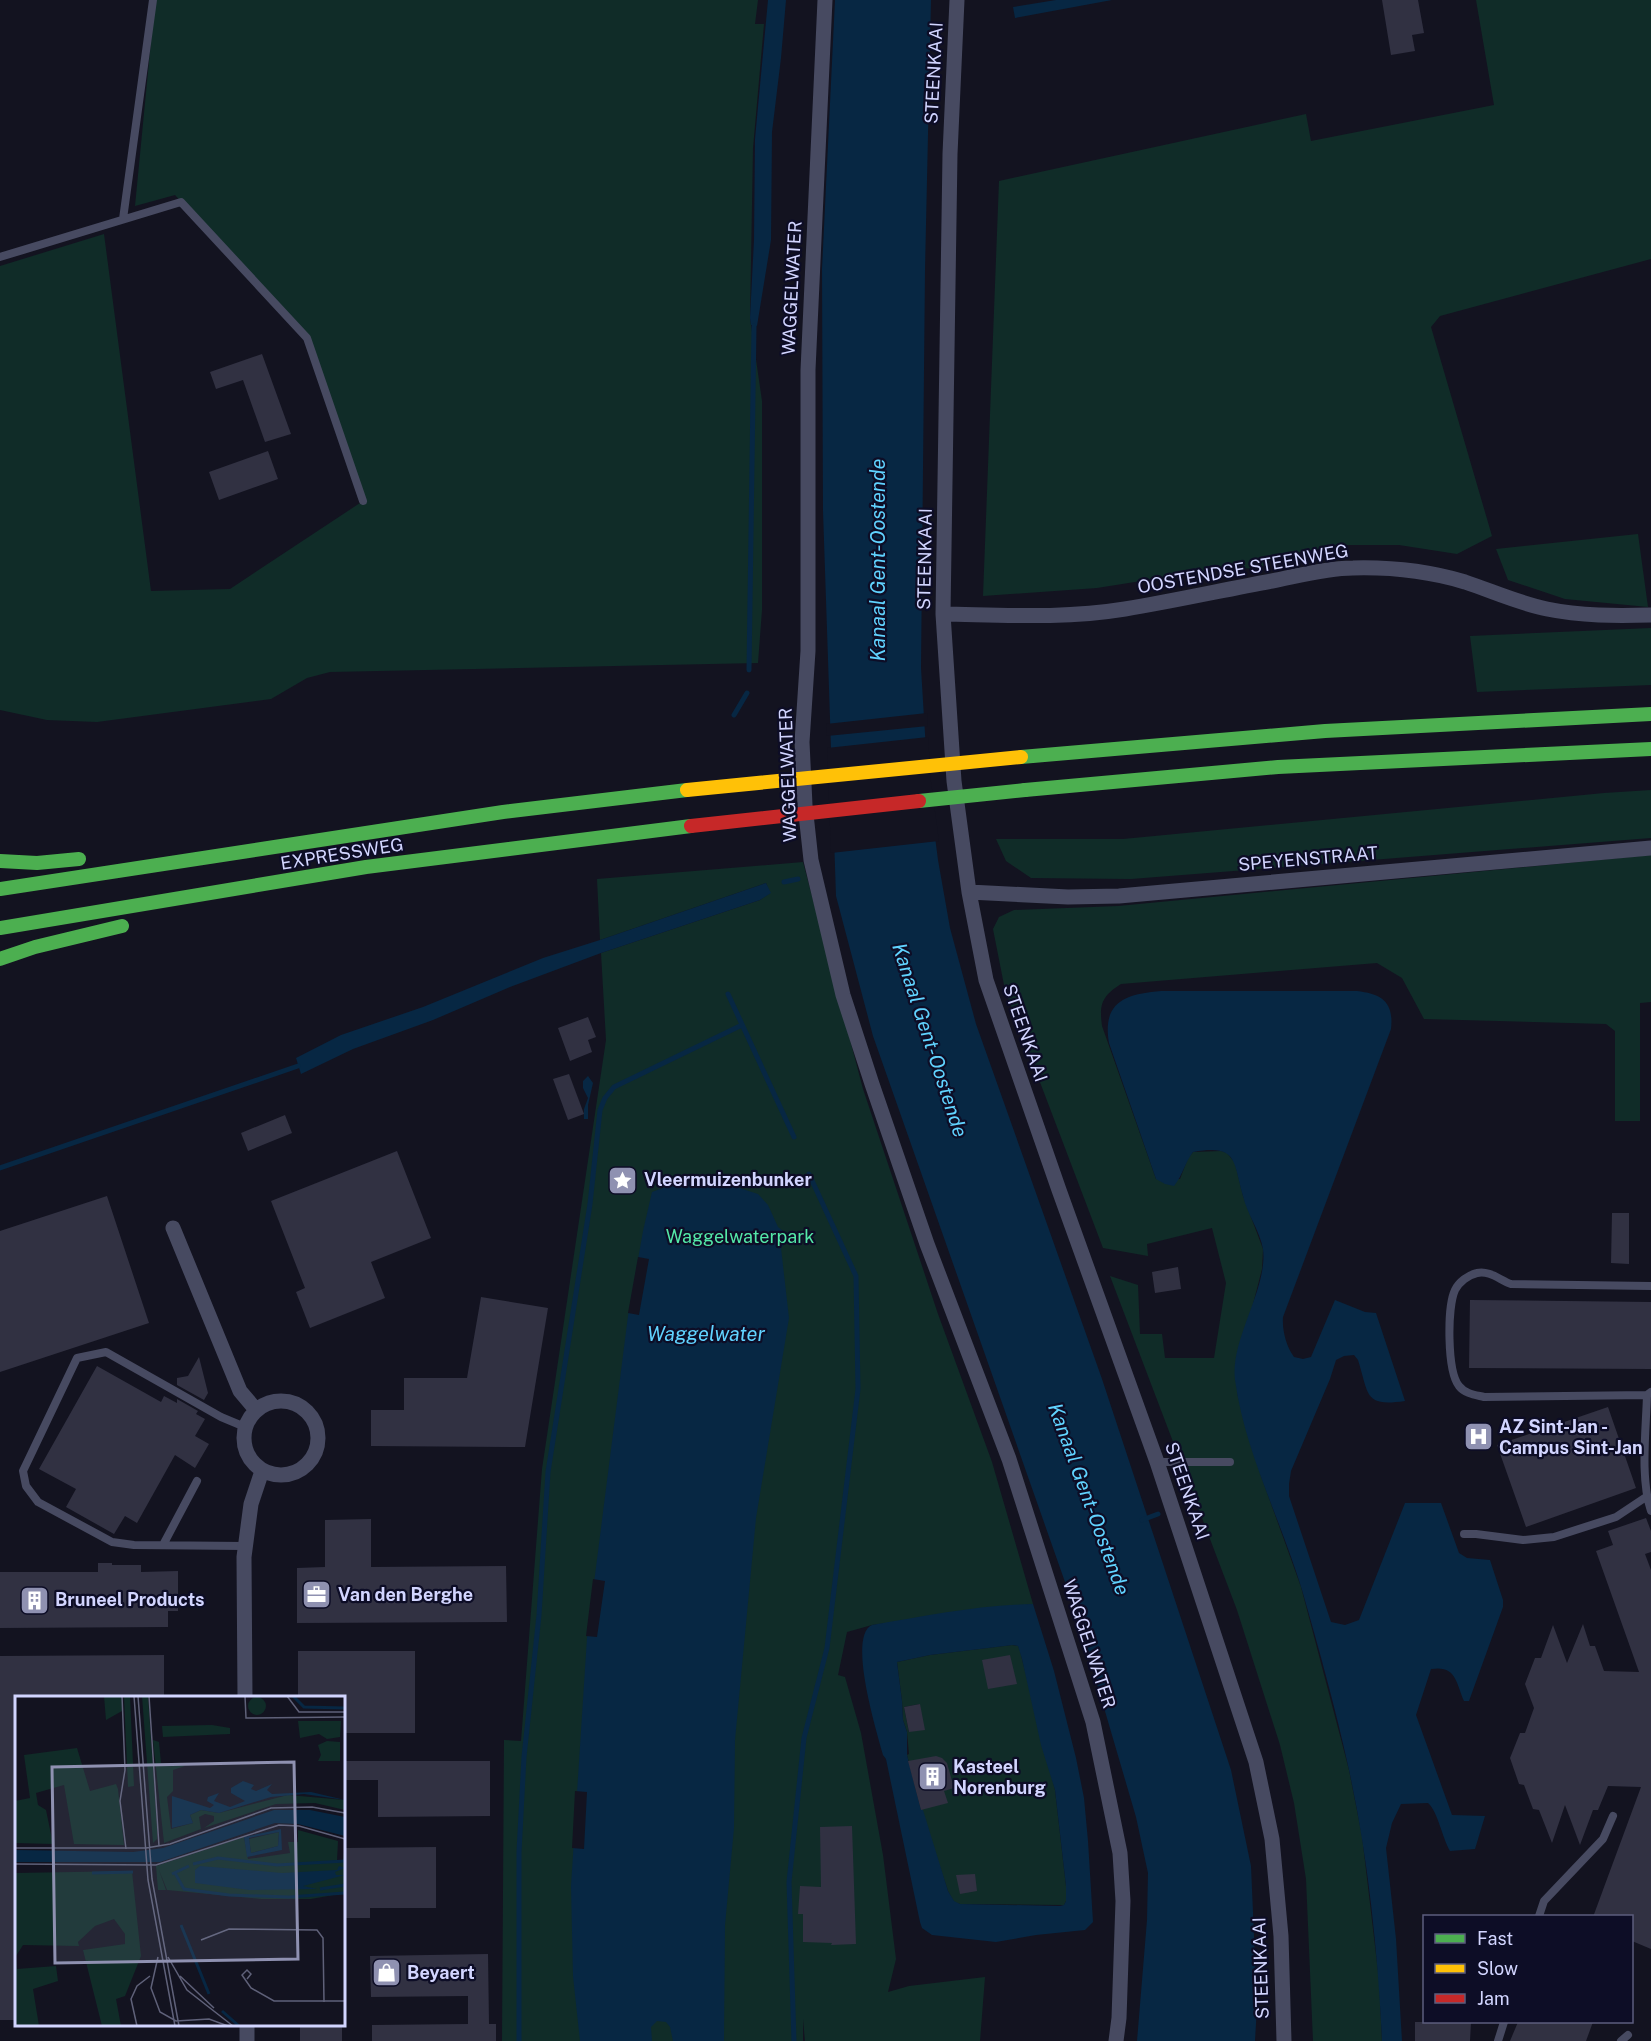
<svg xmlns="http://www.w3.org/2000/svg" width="1651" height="2041" font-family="'Public Sans',sans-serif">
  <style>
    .green { fill: #102c28; fill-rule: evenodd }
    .water { fill: #072743; fill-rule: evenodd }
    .pier { fill: #131320 }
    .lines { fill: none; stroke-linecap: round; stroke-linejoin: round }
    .stream { stroke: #072743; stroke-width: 5 }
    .building { fill: #313142 }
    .lane { stroke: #474a61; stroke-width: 8 }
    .street { stroke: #474a61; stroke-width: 15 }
    .fast { stroke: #4caf50; stroke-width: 14 }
    .fast-bridge { stroke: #4caf50; stroke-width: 14 }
    .slow-bridge { stroke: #ffc107; stroke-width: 14 }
    .jam-bridge { stroke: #c62828; stroke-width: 14 }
    .labels { text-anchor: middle; stroke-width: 4.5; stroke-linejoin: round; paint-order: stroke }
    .street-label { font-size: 18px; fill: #d2d5ff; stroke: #0d0d26 }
    .poi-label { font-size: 18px; font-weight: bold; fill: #d2d5ff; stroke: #0d0d26; text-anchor: start }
    .park-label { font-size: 18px; fill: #54e8a8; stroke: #0d0d26 }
    .water-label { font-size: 20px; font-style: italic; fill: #60d3ff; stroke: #0d0d26 }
    .inset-river { fill: none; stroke: #072743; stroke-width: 3 }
    .inset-road { fill: none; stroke: #5f6179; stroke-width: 1.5 }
    .view { fill: #8f91b1; fill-opacity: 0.15; stroke: #8f91b1; stroke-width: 3 }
    .inset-edge { fill: none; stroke: #d2d5ff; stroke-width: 3 }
  </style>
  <rect width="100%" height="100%" fill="#131320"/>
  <path class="green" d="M155 0H758L755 24H764L753 148 750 318 762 401V610L758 663 330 672 307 678 271 699 97 722 47 720 0 710V266L104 234 151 591 230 589 363 501 307 338 175 195 135 206Z
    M1476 0H1651V259L1440 316 1431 327 1492 536 1457 554 1399 545H1341L1277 556 1261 568 1217 569 1097 588 983 596 999 181 1306 114 1311 141 1494 105Z
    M1638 534 1648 607 1565 599 1508 580 1496 549Z
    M1651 628V685L1477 692 1470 636Z
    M1651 790V838L1131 879 1031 878 1006 861 996 839H1123L1604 793Z
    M1651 855V1002L1640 1003V1121H1615V1031L1606 1024 1424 1019 1402 978 1377 963 1121 984C1102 996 1099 1004 1102 1026L1156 1179H1180L1188 1158 1193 1152 1221 1151 1227 1153 1235 1163 1243 1196 1263 1249 1262 1269 1235 1374 1238 1397 1261 1476 1301 1587 1349 1770 1362 1836 1379 1980 1382 2041H1313L1306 1879 1294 1803 1280 1745 1237 1610 1110 1276 1138 1285 1140 1334H1162L1165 1358H1214L1226 1283 1212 1228 1147 1244 1148 1256 1103 1248 1005 990 993 929 999 917 1014 910 1118 906Z
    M803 862 863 1089 938 1314 992 1462 1033 1604 872 1625 847 1632 838 1675 845 1677 861 1733 883 1855 896 1959 888 1992 909 1986 985 1977 980 2041H805L803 2019V2041H502L504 1740 521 1741 542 1469 606 1040 601 953 760 900 770 893 766 883 600 940 597 879Z
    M1012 1645 1018 1646 1020 1651 1055 1790 1066 1886V1901L1064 1905 960 1904 954 1902 948 1891 921 1810 907 1755 909 1754 907 1732 903 1720 902 1701 897 1662 930 1655ZM920 1704 909 1732 904 1707Z"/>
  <path class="water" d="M768 0H786L781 58 772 132 771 240 757 326 751 325 750 318 754 240 755 139Z
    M835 0H931L925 270 921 668 928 783 938 860 950 928 976 1024 1102 1379 1231 1770 1251 1866 1257 2006 1255 2041H1137L1147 1920 1148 1873 1136 1817 1078 1619 873 1036 836 896 823 511 822 269Z
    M1056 0H1112L1015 18 1013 7Z
    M766 883 771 893 760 900 601 953 510 987 433 1020 353 1049 301 1074 296 1058 341 1035 423 1007 543 958 600 940Z
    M1161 991H1357C1382 994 1394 1002 1391 1029L1283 1317C1282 1330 1286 1346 1294 1357L1303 1359 1311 1357 1335 1300 1365 1312 1376 1313 1405 1401C1364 1407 1369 1395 1358 1360L1354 1355 1344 1356 1336 1360 1330 1379 1291 1471 1289 1484V1496L1331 1622 1345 1625 1359 1620 1405 1503H1441L1459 1553 1467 1558 1490 1560 1503 1600V1607L1469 1701H1464C1456 1682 1456 1665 1431 1669L1416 1715 1452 1815 1485 1816 1475 1849 1450 1851C1442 1837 1438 1812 1428 1803L1401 1804 1392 1823 1386 1848 1396 1939 1402 2041H1382C1378 1952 1368 1857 1349 1770 1336 1710 1319 1649 1302 1590 1281 1520 1245 1453 1235 1380 1230 1339 1268 1289 1263 1249 1260 1231 1247 1214 1243 1196 1233 1161 1238 1144 1193 1152 1185 1162 1183 1175 1174 1186L1165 1184 1156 1179 1109 1043C1102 1002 1125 994 1161 991Z
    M588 1076 593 1083 588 1105V1119H584V1109L588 1098 583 1088V1081Z
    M693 1177 730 1185 758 1194 768 1205 778 1227 790 1237 781 1248 789 1318 756 1518 735 1740 734 1828 725 1925 724 2041H673L670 2027 666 2022 657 2021 651 2027 652 2041H580L573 1976 571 1886 587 1638 628 1316 643 1231 652 1192Z
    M1033 1604 1054 1671 1076 1758 1084 1798 1088 1841 1093 1922 1085 1930 1036 1935 996 1942 932 1935 922 1928 920 1922 886 1759 883 1755C877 1733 847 1636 872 1625 925 1616 979 1605 1033 1604ZM1013 1645 1018 1646 1022 1659 1041 1745 1055 1790 1066 1886V1901L1064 1905 1060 1906 960 1904 954 1901 948 1891 923 1810H921L907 1755V1732L903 1720 902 1701 897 1662 930 1655Z"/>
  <path class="pier" d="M927 713 928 726 827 736 826 724Z
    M928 737 931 782 939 841 831 853 827 748Z
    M638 1257 649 1259 639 1315 628 1313Z
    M593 1579 605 1581 597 1637 586 1636Z
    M575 1791 587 1792 584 1849 572 1848Z"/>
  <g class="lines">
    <path class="stream" d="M749 670 754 326
      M734 715 747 693
      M784 882 798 879
      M728 994 794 1137
      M0 1168 298 1066
      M1142 1520 1158 1514
      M519 2041V1852L524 1757 539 1615 548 1472 590 1204 600 1110 605 1098 614 1087 742 1025
      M794 2041 789 1882 804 1738 827 1648 858 1389 856 1276 809 1174"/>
  </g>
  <path class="building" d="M1382 0H1418L1424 33 1412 35 1415 51 1391 55Z
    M262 354 291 434 265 442 243 380 216 389 210 372Z
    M268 451 278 479 219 500 209 472Z
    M588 1017 596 1037 588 1040 592 1052 570 1061 558 1028Z
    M569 1074 584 1114 568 1120 553 1079Z
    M285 1115 292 1133 248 1151 241 1133Z
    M397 1151 431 1238 371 1262 385 1298 310 1328 296 1292 305 1288 271 1201Z
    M107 1196 149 1323 0 1372V1231Z
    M1612 1213H1629V1264L1611 1263Z
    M1178 1267 1181 1289 1155 1293 1152 1272Z
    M481 1297 548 1308 525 1447 371 1446V1410H404V1378H467Z
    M1470 1300 1651 1302V1369L1469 1368Z
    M199 1357 208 1393 204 1400 177 1385V1378L188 1376Z
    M97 1366 161 1402 164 1396 177 1403V1399L198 1411 196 1414 205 1419 195 1436 209 1444 195 1468 175 1455 137 1523 125 1516 114 1534 66 1507 76 1489 39 1469Z
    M1608 1407 1636 1488 1526 1527 1497 1445Z
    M1646 1518 1651 1531V1552L1645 1554 1651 1570V1949L1632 1941V1917H1593L1641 1787 1608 1786 1598 1810H1593L1580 1845 1565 1805 1552 1843 1539 1810 1533 1809 1524 1785 1519 1784 1510 1758 1520 1733H1525L1534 1708 1525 1684 1535 1658H1541L1553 1625 1567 1663 1583 1624 1590 1646H1595L1604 1671 1639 1672 1596 1551 1613 1545 1608 1531Z
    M371 1519V1567L506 1566 507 1622 297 1623V1568L325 1567V1520Z
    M98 1563H112V1565H141V1572L178 1571V1611H168V1627L0 1628V1572H98Z
    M298 1651H415V1733H344V1698H298Z
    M164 1655V1698H16V2020H0V1656Z
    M1010 1655 1017 1684 988 1689 982 1660Z
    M920 1704 925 1730 909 1732 904 1707Z
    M936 1756 942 1758 947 1763 954 1788 944 1791 948 1803 921 1810 908 1761Z
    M344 1761H490V1816L378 1817V1780H344Z
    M852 1826 856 1944 831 1945 832 1943 803 1942V1914H798L800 1886 821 1887 820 1827Z
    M436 1847V1908H370V1918H344V1848Z
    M975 1874 977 1891 960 1894 956 1875Z
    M488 1954 489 2024H496V2041H372V2025L468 2024V1996L371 1997 370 1956Z
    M1415 2022H1471L1470 2041H1415Z
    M1518 2022H1593L1586 2041H1510Z
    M342 2025V2041H300V2026Z"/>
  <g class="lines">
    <path class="lane" d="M123 219 153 0
      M0 257 181 202 307 338 363 501
      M1651 1392 1647 1395C1646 1430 1640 1479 1651 1511
      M1647 1395 1484 1397C1476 1395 1465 1394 1459 1386 1447 1371 1447 1307 1455 1290 1459 1282 1468 1275 1477 1273 1489 1270 1500 1280 1511 1284L1651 1286
      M245 1427 221 1417 106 1352 77 1358 23 1471 26 1486 38 1502 112 1542 134 1545 245 1546
      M1157 1462H1230
      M1464 1534H1476L1523 1540 1554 1537 1616 1517 1646 1497
      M163 1545 197 1481
      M1539 1916 1544 1901 1603 1839 1613 1816
      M1498 2041 1504 2022
      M1621 2041 1628 2035"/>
    <path class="street" d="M825 0 808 370V651L802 742 805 805 811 860 843 995 872 1084 927 1244 1009 1459 1093 1722 1120 1853 1123 1901 1119 2018 1116 2041
      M957 0 950 154 943 614 954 781 969 892 986 980 1059 1190 1157 1462 1256 1762 1272 1839 1281 1936 1284 2041
      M943 614C1004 615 1064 619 1125 609 1174 601 1223 590 1272 581 1298 576 1326 568 1353 568 1391 567 1428 571 1465 582 1492 591 1518 603 1547 609 1581 616 1616 616 1651 615
      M969 892 1068 897 1119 896 1651 848
      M173 1228 240 1391 256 1410
      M244 1438a37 37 0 1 1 74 0a37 37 0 1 1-74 0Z
      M245 1698 244 1557 251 1504 262 1471
      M247 2024V2041"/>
    <path class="fast" d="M1021 757 1325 731 1651 714
      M1025 790 1278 767 1651 749
      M0 861 37 863 79 859
      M0 889 503 812 687 790
      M0 928 366 867 691 826
      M0 959 35 947 122 926"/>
    <path class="fast-bridge" d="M919 801 1025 790"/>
    <path class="slow-bridge" d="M687 790 1021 757"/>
    <path class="jam-bridge" d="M691 826 919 801"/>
  </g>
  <defs>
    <symbol id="sight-square" viewBox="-11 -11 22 22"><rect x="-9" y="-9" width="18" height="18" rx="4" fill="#8f91b1" stroke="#0d0d26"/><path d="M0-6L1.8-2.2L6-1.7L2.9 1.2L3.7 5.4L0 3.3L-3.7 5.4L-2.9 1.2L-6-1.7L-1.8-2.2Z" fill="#fff"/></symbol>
    <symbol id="hospital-square" viewBox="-11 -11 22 22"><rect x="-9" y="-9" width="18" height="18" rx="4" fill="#8f91b1" stroke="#0d0d26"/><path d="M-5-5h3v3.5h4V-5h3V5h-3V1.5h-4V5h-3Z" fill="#fff"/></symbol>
    <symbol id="office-square" viewBox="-11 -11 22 22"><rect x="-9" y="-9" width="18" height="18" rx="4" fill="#8f91b1" stroke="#0d0d26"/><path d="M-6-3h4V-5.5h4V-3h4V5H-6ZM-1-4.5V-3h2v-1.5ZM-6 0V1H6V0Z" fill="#fff"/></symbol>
    <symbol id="building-square" viewBox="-11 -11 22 22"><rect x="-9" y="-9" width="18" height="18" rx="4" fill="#8f91b1" stroke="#0d0d26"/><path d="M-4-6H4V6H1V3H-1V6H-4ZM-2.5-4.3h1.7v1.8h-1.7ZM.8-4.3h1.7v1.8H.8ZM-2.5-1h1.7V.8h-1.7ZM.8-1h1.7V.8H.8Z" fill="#fff"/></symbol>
    <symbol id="shop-square" viewBox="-11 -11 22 22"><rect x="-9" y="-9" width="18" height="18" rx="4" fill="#8f91b1" stroke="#0d0d26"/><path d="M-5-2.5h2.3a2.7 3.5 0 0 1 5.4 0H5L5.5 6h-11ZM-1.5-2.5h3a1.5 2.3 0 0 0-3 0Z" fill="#fff"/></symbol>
  </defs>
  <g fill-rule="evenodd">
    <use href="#sight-square" x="606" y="1164" width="33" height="33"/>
    <use href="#hospital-square" x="1462" y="1420" width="33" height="33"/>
    <use href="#office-square" x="300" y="1578" width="33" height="33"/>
    <use href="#building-square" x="18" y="1584" width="33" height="33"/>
    <use href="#building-square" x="916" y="1760" width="33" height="33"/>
    <use href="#shop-square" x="370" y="1956" width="33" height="33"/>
  </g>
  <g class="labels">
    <g class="street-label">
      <text transform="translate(934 73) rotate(-87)" y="6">STEENKAAI</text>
      <text transform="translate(792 288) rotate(-87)" y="6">WAGGELWATER</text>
      <text transform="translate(925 559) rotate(-89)" y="6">STEENKAAI</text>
      <text transform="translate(1243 569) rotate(-10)" y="6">OOSTENDSE STEENWEG</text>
      <text transform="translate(788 775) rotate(-92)" y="6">WAGGELWATER</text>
      <text transform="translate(342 854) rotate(-9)" y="6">EXPRESSWEG</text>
      <text transform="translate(1308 859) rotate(-5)" y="6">SPEYENSTRAAT</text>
      <text transform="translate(1025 1033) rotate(71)" y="6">STEENKAAI</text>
      <text transform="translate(1187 1491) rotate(71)" y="6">STEENKAAI</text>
      <text transform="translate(1089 1644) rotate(72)" y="6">WAGGELWATER</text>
      <text transform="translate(1261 1968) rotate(-92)" y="6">STEENKAAI</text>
    </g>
    <g class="poi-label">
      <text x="644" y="1186">Vleermuizenbunker</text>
      <text x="1499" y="1433">AZ Sint-Jan -<tspan x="1499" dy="21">Campus Sint-Jan</tspan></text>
      <text x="338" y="1601">Van den Berghe</text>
      <text x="55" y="1606">Bruneel Products</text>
      <text x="953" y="1773">Kasteel<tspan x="953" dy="21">Norenburg</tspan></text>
      <text x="407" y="1979">Beyaert</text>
    </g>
    <g class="park-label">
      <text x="740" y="1243">Waggelwaterpark</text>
    </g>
    <g class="water-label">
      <text transform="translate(878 560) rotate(-90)" y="7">Kanaal Gent-Oostende</text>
      <text transform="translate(930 1040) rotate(72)" y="7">Kanaal Gent-Oostende</text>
      <text x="706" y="1341">Waggelwater</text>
      <text transform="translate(1089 1499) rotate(70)" y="7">Kanaal Gent-Oostende</text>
    </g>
  </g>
  <g transform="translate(15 1696)">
    <rect width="330" height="330" fill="#131320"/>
    <path d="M89 0H107V15L91 24ZM109 0H115L119 90 113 91ZM127 0H133L142 131V143L138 147ZM233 10a9 9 0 1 1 18 0a9 9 0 1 1-18 0ZM283 25H326L325 41 312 43 304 38 285 42ZM197 29 215 32V38L148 41 147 30ZM138 44 144 46 146 67 170 70 158 74V95L152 101 156 133 178 127 175 119 186 114 204 117 273 99 330 104V114L300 107 261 108 189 132 199 125V120L190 118 184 121 186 133 149 147ZM312 45 325 46V65H303L306 59 303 49ZM62 52 75 95 101 88 103 93 109 149 59 148 49 89 21 97 23 109 31 114 38 148 0 147V105L15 102 9 59ZM283 134 323 145 322 165 328 164 330 148V197L296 203H246L152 194 144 174 151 194H143L141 170 229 141 233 163 275 157 273 146H283ZM264 136 263 150 236 157 234 143ZM117 175 126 260 110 300 101 303 106 330H87L68 254 110 248V238L99 223 80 230 63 246 64 250 8 249 1 260 2 273 41 270 43 285 18 293 24 330H0V177Z" fill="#102c28"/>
    <path d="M228 85 239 89 236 93 241 95 257 88 252 94 257 98 296 96 330 104 289 98 256 101 204 117 186 114 175 119 178 127 157 132V100L195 112 199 109 192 105 193 101 204 97 199 105 215 111 230 105 216 97V92ZM259 114H295L330 121V140L283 128 260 127 145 166H0V154L118 156 148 152ZM266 133 267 154 232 161 229 141ZM264 136 263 150 236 157 234 142ZM185 170 267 177 322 174 324 170 330 172 320 176 321 179H330L288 190 302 193 234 194 180 187V174Z" fill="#072743" fill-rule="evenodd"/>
    <path class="inset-river" d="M278 0 289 11 330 12M178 168 203 162 262 169 330 165M77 177 118 176M160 177 169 193 214 199 274 201 330 197M157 178 174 170M305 193 330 189M166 229 194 298M207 315 224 330"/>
    <path class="inset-road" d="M107 0 110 74 105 105 111 153M119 0 133 184 160 330M123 0 137 183 164 330M134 0 144 150M230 0 231 22 330 21M272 0 284 16H330M0 152H131L155 148 256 112 297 111 330 117M0 168 141 169 264 129 284 130 330 143M186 244 214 233 302 234 308 242 309 306M143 261 136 292 145 316 161 325 194 323 213 330M153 261 172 294 218 330M165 280 199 312M232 283 236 278 232 274 227 279 236 292 259 305H330M122 330 116 303 122 290 135 280"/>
    <path class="view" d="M279 66 283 263 40 267 37 71Z"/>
    <rect width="330" height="330" class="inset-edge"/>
  </g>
  <rect x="1423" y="1915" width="210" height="108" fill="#0d0d26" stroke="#5c5d7d" stroke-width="1.5"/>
  <rect x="1435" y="1934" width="30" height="9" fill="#4caf50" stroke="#5c5d7d" stroke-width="1.5"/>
  <text x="1477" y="1945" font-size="18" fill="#d2d5ff">Fast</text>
  <rect x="1435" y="1964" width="30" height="9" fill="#ffc107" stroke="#5c5d7d" stroke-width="1.5"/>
  <text x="1477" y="1975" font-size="18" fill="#d2d5ff">Slow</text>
  <rect x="1435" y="1994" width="30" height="9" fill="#c62828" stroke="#5c5d7d" stroke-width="1.5"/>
  <text x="1477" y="2005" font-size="18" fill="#d2d5ff">Jam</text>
</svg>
